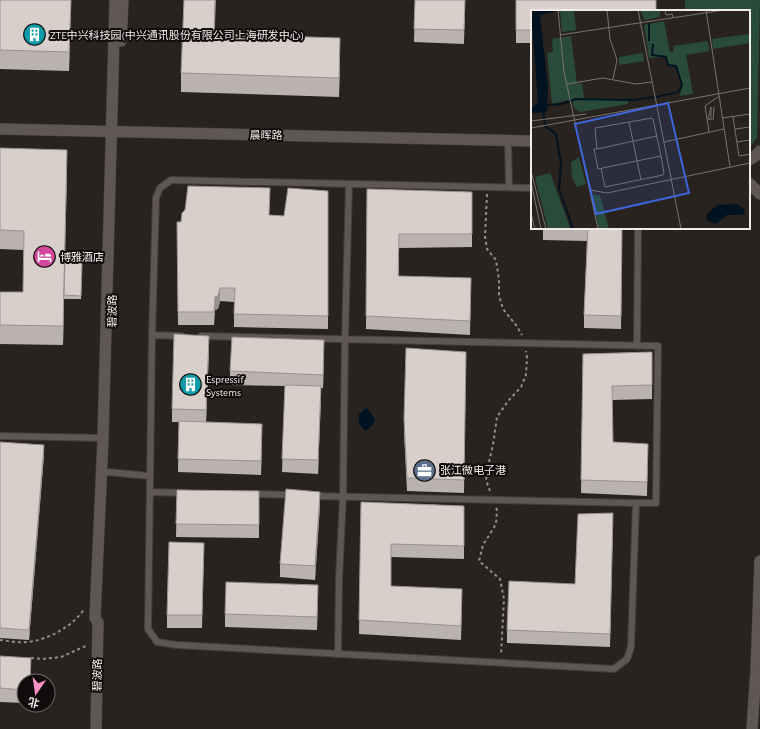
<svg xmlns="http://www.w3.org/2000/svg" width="760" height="729" font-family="'Alegreya Sans','Noto Sans SC',sans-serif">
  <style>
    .green { fill: #284b3b }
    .water { fill: #011320 }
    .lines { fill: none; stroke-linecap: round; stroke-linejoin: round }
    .service-casing { stroke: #433d3b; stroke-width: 8 }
    .minor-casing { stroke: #433d3b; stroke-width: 12 }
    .tertiary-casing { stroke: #433d3b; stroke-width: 12 }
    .path { stroke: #938e8b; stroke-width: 2; stroke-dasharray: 3 3; stroke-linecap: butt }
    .service { stroke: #5f5754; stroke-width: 6 }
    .minor { stroke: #5f5754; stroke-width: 11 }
    .tertiary { stroke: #5f5754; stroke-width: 11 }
    .wall { fill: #bab2af }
    .shaded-wall { fill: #97918e }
    .building { fill: #d8cfcb; stroke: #97918e }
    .labels { text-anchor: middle; stroke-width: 4; stroke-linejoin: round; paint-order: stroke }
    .poi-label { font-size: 11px; fill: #f1ecea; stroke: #100d0c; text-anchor: start }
    .street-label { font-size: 11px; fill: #f1ecea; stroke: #100d0c }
    .inset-river { fill: none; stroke: #011320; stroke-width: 2 }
    .inset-road { fill: none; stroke: #797371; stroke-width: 1 }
    .view { fill: #3d66db; fill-opacity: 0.15; stroke: #3d66db; stroke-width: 2 }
    .inset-edge { fill: none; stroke: #f1ecea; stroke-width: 2 }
  </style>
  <rect width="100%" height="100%" fill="#292320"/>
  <path class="green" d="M685 0H760L757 138 749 148V11H685Z"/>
  <path class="water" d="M365 408 368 409 375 419 373 424 366 431C359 425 358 423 359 414L362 412Z"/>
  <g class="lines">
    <defs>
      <path id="service" d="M508 140 509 187
        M152 335 182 336
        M201 336 658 346 656 503H636
        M637 346 638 228
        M0 436 104 438
        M107 472 150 476
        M150 492 185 493
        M252 494 293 495
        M314 496 636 503 631 647 627 659 614 669 177 645 157 642 148 629 152 335 156 198 160 188 171 180 532 188
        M338 654 339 579 343 496 345 339 349 184"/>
      <path id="minor" d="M0 129 532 141
        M749 160 754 157 760 151
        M749 183 760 194
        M752 729 756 670 760 561"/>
      <path id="tertiary" d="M121 41 123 0
        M96 729 98 622 95 618 103 438 115 0"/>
    </defs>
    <use href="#service" class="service-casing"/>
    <use href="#minor" class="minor-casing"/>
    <use href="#tertiary" class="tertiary-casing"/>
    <path class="path" d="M487 194 485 237 487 249 496 260 499 280V295L503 309 516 325 522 335
      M490 491 486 480 489 462 493 445 497 417 508 401 521 387 526 375 527 357 526 351
      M496 508 497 510 496 524 483 545 479 561 500 579 504 599 501 655
      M0 640C9 641 19 643 28 642 47 640 74 626 84 609
      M31 658 42 659 61 657 88 645"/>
    <use href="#service" class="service"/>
    <use href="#minor" class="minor"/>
    <use href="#tertiary" class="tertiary"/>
  </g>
  <path class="wall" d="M0 0H71L69 71 0 69Z
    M415 0H465L464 44 414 42Z
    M516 0 532 11V43H516Z
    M215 34 340 57 339 97 181 92V73Z
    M0 148 67 169 64 278 82 262 81 299H64L63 345 0 344V292H23L24 250 0 249Z
    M367 189 472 192V247L399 248V276L471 278 470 335 366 329Z
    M328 191V329L234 327V302L220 301 218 309 215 310 214 325H178L177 222 270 215 284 216Z
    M543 228H622L621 329 584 328V315L587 241 543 240Z
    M209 349 206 422 262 437 261 475 178 472 179 422H172V409Z
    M466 352 464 493 407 491 404 433V419Z
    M652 352V399L612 400 613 442 648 444 647 496 581 493 583 354Z
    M324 354 323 388H321L318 474 282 472 285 386 230 385V371Z
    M0 442 44 455 29 640 0 638Z
    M177 490 259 504V538L176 537Z
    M361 502 464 506V559L391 557V586L462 602 461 640 359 634Z
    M320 505 315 580 280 577V564Z
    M613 526 610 647 507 643V630L575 584Z
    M204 543 202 628H167V615Z
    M318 598 317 630 225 627V614Z
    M0 656 31 671V681H24V703L0 702Z"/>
  <path class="shaded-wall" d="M71 0 69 71V52Z
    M215 0H216L214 53V34Z
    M340 38V57L339 97V78Z
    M67 150V169L63 345V326Z
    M220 288V301L218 309 215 310 214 325 215 297Z
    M209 336V349L206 423V410Z
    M324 340V354L323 388V375Z
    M321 386V399L318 474V460Z
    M262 424V437L261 475V461Z
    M44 445V455L29 640V630Z
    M320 492V505L315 580V566Z
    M31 658V681H30Z"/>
  <path class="building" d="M0 0H71L69 52 0 50Z
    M184 0H215L214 34 340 38 339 78 181 73Z
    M415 0H465L464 30 414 29Z
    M516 0H656V11H532V30H516Z
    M0 148 67 150 63 326 0 325V292H23L24 231 0 230Z
    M188 186 270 188 269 215 284 216 288 188 328 191V316L234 314 235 288H220L218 296 215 297 214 312H178L177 222H181L182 213 185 210Z
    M367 189 472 192V234H399L398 276 471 278 470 321 366 316Z
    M588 228H622L621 316 584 315Z
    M65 261 82 262 81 296 64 295Z
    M174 334 209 336 206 410 172 409Z
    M232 337 324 340 323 375 230 371Z
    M406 348 466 352 464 480 407 478 404 419Z
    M652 352V385L612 386 613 442 648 444 647 482 581 480 583 354Z
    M285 385 321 386 318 460 282 459Z
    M179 421 262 424 261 461 178 459Z
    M0 442 44 445 29 630 0 628Z
    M286 489 320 492 315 566 280 564Z
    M177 490 259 491V525L176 524Z
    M361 502 464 506V546L391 544V586L462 589 461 626 359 620Z
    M613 513 610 634 507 630 509 581 575 584 578 514Z
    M169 542 204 543 202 615H167Z
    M226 582 318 585 317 617 225 614Z
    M0 656 31 658 30 681H24V690L0 688Z"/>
  <defs>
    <symbol id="building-disc" viewBox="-11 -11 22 22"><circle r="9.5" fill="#0f9aa8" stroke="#100d0c"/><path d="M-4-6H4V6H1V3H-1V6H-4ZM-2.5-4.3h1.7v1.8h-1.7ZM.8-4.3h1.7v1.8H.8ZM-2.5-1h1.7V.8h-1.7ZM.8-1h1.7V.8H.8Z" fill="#fff"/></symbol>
    <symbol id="hotel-disc" viewBox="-11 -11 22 22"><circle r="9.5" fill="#d1479c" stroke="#100d0c"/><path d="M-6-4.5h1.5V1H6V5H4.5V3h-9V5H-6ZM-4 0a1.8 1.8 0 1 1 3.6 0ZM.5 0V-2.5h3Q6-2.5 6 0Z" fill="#fff"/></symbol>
    <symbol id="office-disc" viewBox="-11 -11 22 22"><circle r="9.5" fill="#5c6f8a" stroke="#100d0c"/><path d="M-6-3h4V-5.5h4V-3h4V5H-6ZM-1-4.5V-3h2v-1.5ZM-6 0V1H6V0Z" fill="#fff"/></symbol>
  </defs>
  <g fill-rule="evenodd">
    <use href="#building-disc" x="22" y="22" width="25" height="25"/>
    <use href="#hotel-disc" x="32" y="244" width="25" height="25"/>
    <use href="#building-disc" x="178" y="372" width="25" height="25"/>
    <use href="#office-disc" x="412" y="458" width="25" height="25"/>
  </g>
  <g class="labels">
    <g class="poi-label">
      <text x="50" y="39">ZTE中兴科技园(中兴通讯股份有限公司上海研发中心)</text>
      <text x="60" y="261">博雅酒店</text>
      <text x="206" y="383">Espressif<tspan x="206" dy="13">Systems</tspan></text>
      <text x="440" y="474">张江微电子港</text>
    </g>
    <g class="street-label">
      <text transform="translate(266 135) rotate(1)" y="4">晨晖路</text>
      <text transform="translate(112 311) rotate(-89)" y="4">碧波路</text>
      <text transform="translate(97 675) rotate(-89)" y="4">碧波路</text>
    </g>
  </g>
  <g transform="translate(531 10)">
    <rect width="219" height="219" fill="#292320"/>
    <path d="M29 0H43L45 20 31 22ZM109 0H129V7L114 10ZM133 11 139 42 143 41 142 36 177 31 178 41 155 45 162 84 149 86 151 75 145 56 137 55 135 47 118 48 113 15ZM219 24V33L182 39 181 29ZM40 26 46 74 51 73 53 88 97 89V94L49 102 43 98 41 89 21 94 16 43 22 42 21 29ZM112 43 113 51 88 55V47ZM48 147 55 174 46 177 41 168 40 152ZM19 163 36 209 39 219H17L4 167ZM62 185H69L78 219H68L67 216Z" fill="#284b3b"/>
    <path d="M0 0H32L9 5 17 77 16 102 0 103V99L7 92ZM206 194 214 199 212 205H196L185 214 175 210 177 203 186 195Z" fill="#011320"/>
    <path class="inset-river" d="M118 13V31M122 34 121 45 135 47 137 55 145 56 151 75 148 82 125 87M15 95 31 94 45 89 102 90 123 87M12 99 14 116 25 124 30 154 28 179 42 219"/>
    <path class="inset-road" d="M27 0 33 62 67 219M76 0 79 29 86 50 82 69M107 0 150 219M134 0 135 5 141 4 142 8M175 0 199 157M29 25 193 0M36 74 72 68 105 74 121 72M180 97 177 109 180 110M180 97V110M202 107 208 146 219 144M191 108 219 104M182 110 183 97M0 111 55 104M98 112 110 170M0 118 219 78M204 119 219 117M178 122 174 96 188 86M133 132 193 119M206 132 219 130M66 139H63L67 159 130 146M70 158 74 177 132 165 133 163 130 146 122 109 121 108 64 118 66 139 126 126M0 161 15 219M0 172 10 219M59 180 76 183 219 153M0 204 4 219"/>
    <path class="view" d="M137 93 158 183 65 204 44 114Z"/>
    <rect width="219" height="219" class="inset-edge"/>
  </g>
  <g transform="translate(36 693) rotate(193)"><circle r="19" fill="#100d0c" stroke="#6a6665"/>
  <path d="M0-3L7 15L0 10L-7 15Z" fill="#fa8fc7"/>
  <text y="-6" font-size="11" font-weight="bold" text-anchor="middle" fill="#f1ecea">北</text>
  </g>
</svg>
